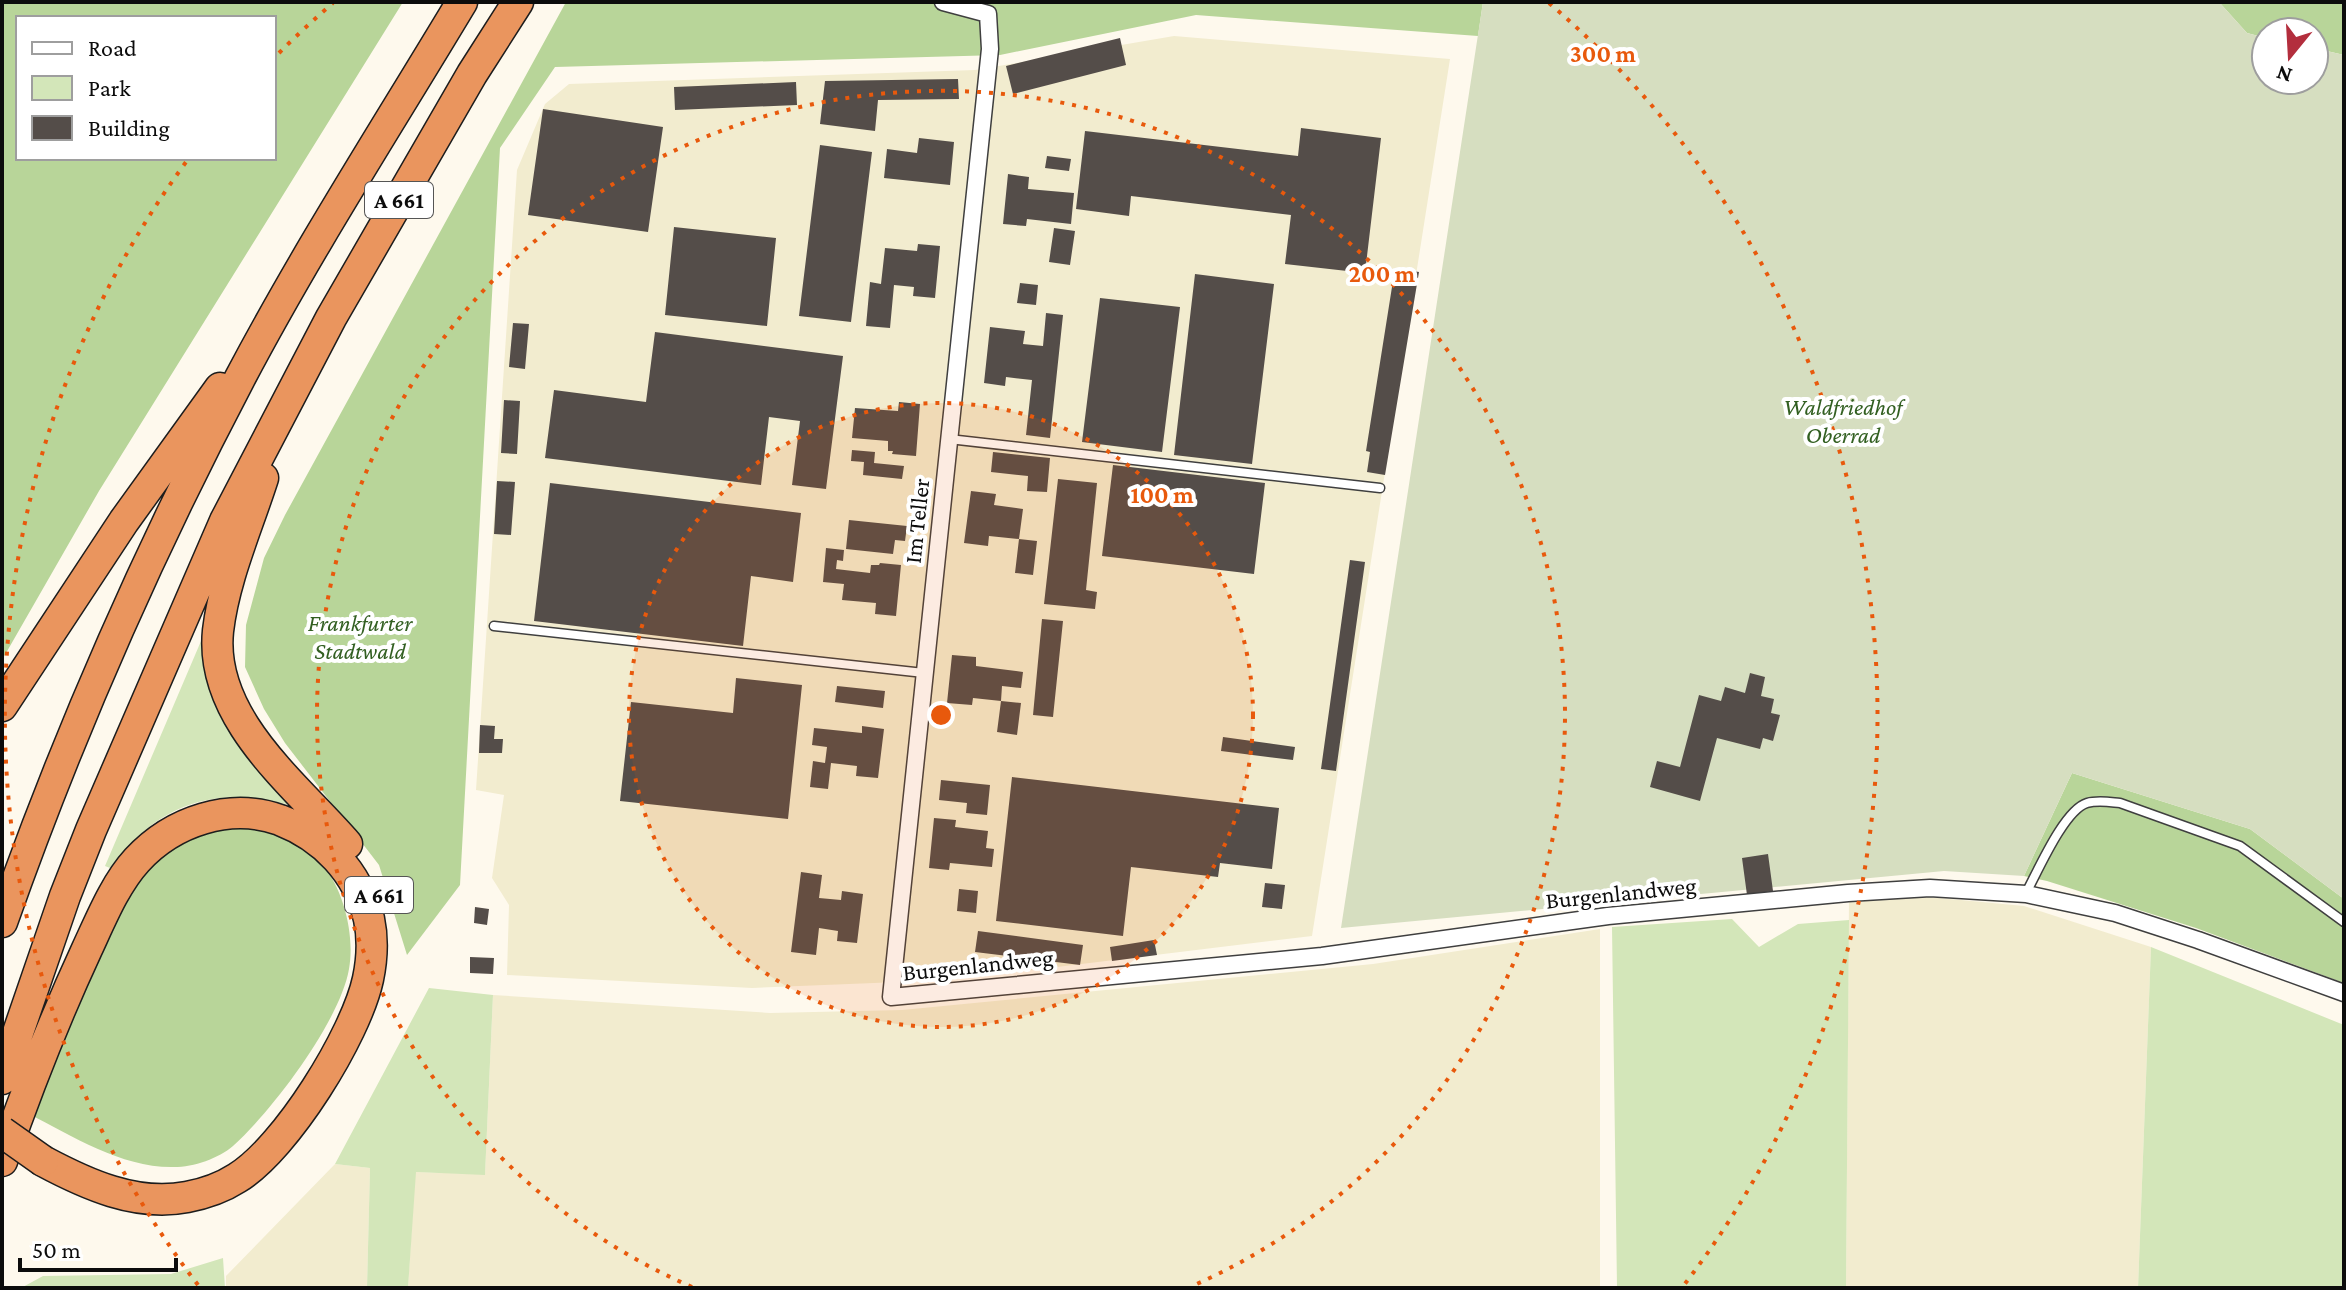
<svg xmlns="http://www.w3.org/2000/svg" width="2346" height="1290" font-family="'Crimson Pro',serif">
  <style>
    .farmland { fill: #f2eccf }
    .green { fill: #d3e6b9 }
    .forest { fill: #b8d599; fill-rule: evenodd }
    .cemetery { fill: #d6dec0 }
    .building { fill: #544d49 }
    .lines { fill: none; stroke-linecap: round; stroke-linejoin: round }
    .lane-casing { stroke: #3f3f3f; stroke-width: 11 }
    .street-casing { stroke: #3f3f3f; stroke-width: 19 }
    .highway-casing { stroke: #1d1d1d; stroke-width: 33 }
    .lane { stroke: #fff; stroke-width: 8 }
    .street { stroke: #fff; stroke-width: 16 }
    .highway { stroke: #ea955e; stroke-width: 30 }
    .highway-bridge-casing { stroke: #1d1d1d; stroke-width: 33; stroke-linecap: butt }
    .highway-bridge { stroke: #ea955e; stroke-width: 30 }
    .ring { fill: none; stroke: #e8590c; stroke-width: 4; stroke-dasharray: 4 8 }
    .labels { text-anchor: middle; stroke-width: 8; stroke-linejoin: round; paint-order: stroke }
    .shield { fill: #fff; stroke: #555; stroke-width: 2 }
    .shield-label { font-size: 22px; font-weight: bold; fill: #0c0c0c }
    .park-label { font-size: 24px; font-style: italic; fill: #325f21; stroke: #fff }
    .street-label { font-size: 24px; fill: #0c0c0c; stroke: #fff }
    .centre { fill: #e8590c; stroke: #fff; stroke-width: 4 }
    .ring-label { font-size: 24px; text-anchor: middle; font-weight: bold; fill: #e8590c; stroke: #fff; stroke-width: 8; stroke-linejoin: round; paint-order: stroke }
  </style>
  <rect width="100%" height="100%" fill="#fef9ed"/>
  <path class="farmland" d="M1174 36 1450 59 1312 936 949 980 752 988 507 975 509 905 492 878 504 795 476 790 517 170 545 104 569 84 975 70Z
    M1929 897 2024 906 2151 947 2138 1288H1846L1849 899Z
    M1600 929V1288H408L415 1172 485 1174 493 995 770 1013 902 1010 1373 964Z
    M335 1164 370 1168 367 1288H226V1276Z"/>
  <path class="green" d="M207 627 294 806C216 784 158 803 110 868L105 866Z
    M1732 919 1759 947 1798 924 1849 920 1846 1288H1617L1612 927Z
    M2151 947 2344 1025V1288H2138Z
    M429 988 493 995 485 1175 416 1172 408 1288H367L370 1168 335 1164Z
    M223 1258 225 1288H21L43 1276 171 1274Z"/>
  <path class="forest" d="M2 2H403L99 491 2 660ZM274 18V158H18V18Z
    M566 2H1483L1478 36 1196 15 1000 55 555 67 500 148 460 885 407 955 379 865 285 743 264 709 245 667 246 625 264 558 285 515Z
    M2219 2H2344V55L2314 48V32H2266V38L2247 33Z
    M2072 773 2250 829 2344 899V983L2196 928 2047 881 2024 876Z
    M212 825C236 827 262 827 285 835 292 837 298 844 304 849 310 854 318 859 323 865 344 891 355 936 349 969 340 1021 273 1110 233 1146 218 1159 191 1168 171 1167 121 1167 72 1136 29 1114L128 886 180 837Z"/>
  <path class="cemetery" d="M1483 2H2219L2247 33 2266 38V80H2314V48L2344 55V899L2250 829 2072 773 2024 876 1944 871 1341 928Z"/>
  <path class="building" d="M1120 38 1126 65 1013 94 1006 66Z
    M958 79 959 99 878 100 875 131 820 124 825 81Z
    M796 82 797 105 675 110 674 87Z
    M543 109 663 127 648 232 528 215Z
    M1301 128 1381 138 1365 273 1285 264 1291 215 1131 196 1129 216 1076 209 1085 131 1298 156Z
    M919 138 954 142 950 185 884 178 887 149 917 153Z
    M820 145 872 152 851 322 799 316Z
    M1047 156 1071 159 1069 171 1045 168Z
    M1008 174 1029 177 1028 189 1074 193 1071 224 1027 219 1026 226 1003 224Z
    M674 227 776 238 767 326 665 315Z
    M1054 228 1075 231 1070 265 1049 262Z
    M918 244 940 246 935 298 913 296 914 287 894 285 890 328 866 326 870 282 881 284 885 248 917 251Z
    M1395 268 1419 272 1385 475 1367 472 1370 452 1366 451Z
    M1195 274 1274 284 1252 464 1174 455Z
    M1020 283 1038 285 1036 305 1017 303Z
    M1100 298 1180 307 1162 452 1082 442Z
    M1046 313 1063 315 1050 438 1026 435 1032 380 1006 377 1005 386 984 383 990 327 1025 331 1023 344 1043 346Z
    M513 323 529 324 525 369 509 367Z
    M655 332 843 356 826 489 792 485 800 421 769 417 761 485 545 458 554 390 646 402Z
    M504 400 520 401 517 454 501 453Z
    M899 402 920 404 916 456 892 454 893 451H888V441L852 438 855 408 898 411Z
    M852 450 875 452 874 463 904 466 902 479 863 475 864 462 851 461Z
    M993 452 1050 458 1047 492 1027 491 1028 476 991 472Z
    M1113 465 1265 483 1254 574 1102 556Z
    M1058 479 1097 483 1086 590 1097 592 1095 609 1044 604Z
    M497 481 515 482 511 535 494 534Z
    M550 483 801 513 793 582 751 576 743 646 534 621Z
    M971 491 996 494 994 505 1023 509 1019 539 989 536 988 546 964 543Z
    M849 520 907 526 905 541 895 540 893 554 846 549Z
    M1019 539 1037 541 1033 575 1015 573Z
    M826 548 844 550 843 561 837 560 836 569 870 573 871 565H879L880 563 901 565 896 616 875 614 876 603 842 600 844 584 823 582Z
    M1350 560 1365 562 1336 771 1321 769Z
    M1042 619 1063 621 1053 717 1033 715Z
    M952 655 976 657V666L1023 672 1021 688 1002 686 1001 701 973 698 972 705 947 703Z
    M1750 673 1765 677 1761 696 1774 699 1771 713 1780 715 1773 741 1763 738 1760 749 1717 738 1700 801 1650 787 1657 761 1680 767 1699 695 1721 701 1725 687 1745 693Z
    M736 678 802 685 788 819 620 801 631 702 733 713Z
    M837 686 885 691 883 708 835 702Z
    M1001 701 1021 703 1017 735 997 732Z
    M480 725 495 726 494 739H503L502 753H479Z
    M862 726 884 729 878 778 856 776 857 766 831 763 828 789 810 787 813 761 825 763 827 747 812 745 814 728 862 733Z
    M1223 737 1295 747 1293 760 1221 751Z
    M1012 777 1279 808 1272 869 1220 863 1218 877 1131 867 1123 936 996 921Z
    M941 780 990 785 987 815 966 813 967 803 939 800Z
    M934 818 956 820 955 827 988 831 986 848 994 849 992 867 950 863 949 870 929 868Z
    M1768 854 1773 891 1747 895 1742 858Z
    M801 872 822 875 819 898 841 900 842 891 863 894 857 943 837 941 838 931 819 928 816 955 791 952Z
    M1265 883 1285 885 1282 909 1262 907Z
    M959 889 978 891 976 913 957 911Z
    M475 907 489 909 487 925 474 923Z
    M978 931 1083 945 1080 965 975 952Z
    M1154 940 1157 955 1112 961 1110 947Z
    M470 957 494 958 493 974 470 973Z"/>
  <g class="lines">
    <defs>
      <path id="lane" d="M949 439 1380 488
        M494 626 924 673
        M2026 893C2038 871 2064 810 2087 803 2098 800 2109 802 2120 803L2240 846 2344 922"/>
      <path id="street" d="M943 2 988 14 990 49 891 997 1322 956 1608 916 1848 893 1930 888 2026 894 2115 913 2198 940 2344 993"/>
      <path id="highway" d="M263 478C247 528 224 579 218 631 209 719 296 785 347 844
        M2 706 124 521 220 388
        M2 922C68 735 148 553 240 378 308 249 387 127 462 2
        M2 1079 65 896 91 830 225 521 331 318 472 74 518 2
        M2 1161C27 1089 55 1018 87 949 101 919 115 884 137 860 173 821 230 802 280 820 324 837 358 872 369 919 373 938 372 960 368 979 356 1035 286 1148 237 1178 223 1187 203 1194 187 1197 136 1207 86 1184 43 1161"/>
    </defs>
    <use href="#lane" class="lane-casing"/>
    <use href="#street" class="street-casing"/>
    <use href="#highway" class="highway-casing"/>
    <use href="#lane" class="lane"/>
    <use href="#street" class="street"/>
    <use href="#highway" class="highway"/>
    <defs>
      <path id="highway-bridge" d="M2 1132 43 1161"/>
    </defs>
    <use href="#highway-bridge" class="highway-bridge-casing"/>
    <use href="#highway-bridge" class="highway-bridge"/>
  </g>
  <circle cx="941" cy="715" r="312" fill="#e8590c" fill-opacity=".12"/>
  <g class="ring">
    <circle cx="941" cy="715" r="312"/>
    <path d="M692 1287A624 624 0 1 1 1190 1287"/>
    <path d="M198 1285A936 936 0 0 1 189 158M279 53A936 936 0 0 1 333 3M1549 3A936 936 0 0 1 1684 1285"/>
  </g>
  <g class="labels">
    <g class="shield">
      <rect x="365" y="182" width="68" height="36" rx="6"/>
      <rect x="345" y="877" width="68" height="36" rx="6"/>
    </g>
    <g class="shield-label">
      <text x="399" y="208">A 661</text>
      <text x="379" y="903">A 661</text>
    </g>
    <g class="park-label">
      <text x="1843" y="415">Waldfriedhof<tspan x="1843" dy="28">Oberrad</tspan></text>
      <text x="360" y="631">Frankfurter<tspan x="360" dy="28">Stadtwald</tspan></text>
    </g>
    <g class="street-label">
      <text transform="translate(917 521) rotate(-84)" y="8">Im Teller</text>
      <text transform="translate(1621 893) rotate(-6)" y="8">Burgenlandweg</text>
      <text transform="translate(978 965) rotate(-6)" y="8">Burgenlandweg</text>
    </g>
  </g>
  <circle cx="941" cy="715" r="12" class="centre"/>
  <g class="ring-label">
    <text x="1603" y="62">300 m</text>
    <text x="1382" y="282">200 m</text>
    <text x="1162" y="503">100 m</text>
  </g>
  <rect width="2346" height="1290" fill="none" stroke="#0c0c0c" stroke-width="8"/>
  <rect x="16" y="16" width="260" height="144" fill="#ffffff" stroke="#9e9e9e" stroke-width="2"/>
  <rect x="32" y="42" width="40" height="12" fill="#ffffff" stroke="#9e9e9e" stroke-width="2"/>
  <text x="88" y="56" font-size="24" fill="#0c0c0c">Road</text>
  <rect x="32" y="76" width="40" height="24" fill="#d3e6b9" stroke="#9e9e9e" stroke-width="2"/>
  <text x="88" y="96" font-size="24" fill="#0c0c0c">Park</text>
  <rect x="32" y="116" width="40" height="24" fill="#544d49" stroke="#9e9e9e" stroke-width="2"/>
  <text x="88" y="136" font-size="24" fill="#0c0c0c">Building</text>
  <g transform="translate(2290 56) rotate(198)"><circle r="38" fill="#ffffff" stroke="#9e9e9e" stroke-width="2"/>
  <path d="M0-6L14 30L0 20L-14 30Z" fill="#b32e3d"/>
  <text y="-12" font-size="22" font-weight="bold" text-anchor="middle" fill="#0c0c0c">N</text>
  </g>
  <path d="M20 1258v12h156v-12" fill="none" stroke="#0c0c0c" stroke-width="4"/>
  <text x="32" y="1258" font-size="24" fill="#0c0c0c" stroke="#ffffff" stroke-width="6" paint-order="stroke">50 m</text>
</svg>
